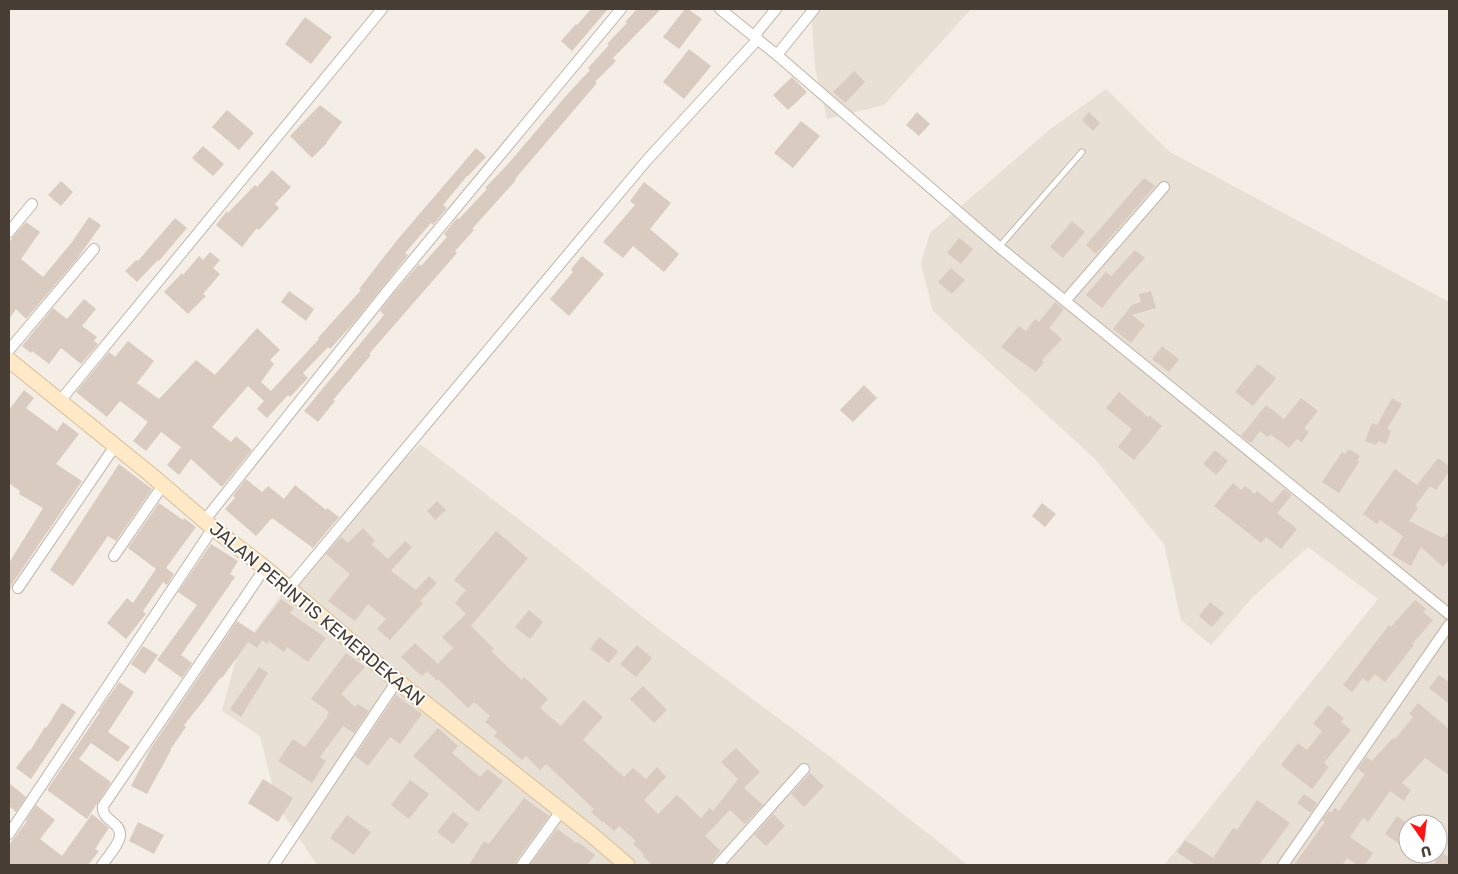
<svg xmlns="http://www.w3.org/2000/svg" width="1458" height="874" font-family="Rubik,sans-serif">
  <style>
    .residential { fill: #e8dfd5; fill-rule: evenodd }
    .building { fill: #d9cbbf }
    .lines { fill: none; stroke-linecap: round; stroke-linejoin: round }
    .lane-casing { stroke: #c0b5a9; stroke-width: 7 }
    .street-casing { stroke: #c0b5a9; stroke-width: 12 }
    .secondary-casing { stroke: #d9be97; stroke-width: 17 }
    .lane { stroke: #fff; stroke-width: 5 }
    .street { stroke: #fff; stroke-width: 10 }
    .secondary { stroke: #ffe9c6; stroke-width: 15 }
    .labels { text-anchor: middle; stroke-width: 4; stroke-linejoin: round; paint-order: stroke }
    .street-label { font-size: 18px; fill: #483e36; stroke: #fff }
  </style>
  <rect width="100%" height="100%" fill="#f4eee7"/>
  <path class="residential" d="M811 9H971L884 105 827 119 815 68Z
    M1106 89 1170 152 1449 302V865H1164L1378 599 1308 547 1252 598 1211 645 1181 620 1164 544 1094 458 933 311 921 263 930 233 1048 131ZM1408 824H1438V854H1408Z
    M420 444 554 546 657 628 828 755 968 865H317L277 804 260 736 222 711 237 655 282 594 360 504Z"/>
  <path class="building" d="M591 9H608L572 51 561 41 576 24 577 25Z
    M637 9H661L613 58 616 61 595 82 597 83 515 179 516 180 472 229 474 230 455 251 457 253 369 354 371 355 333 400 335 401 318 422 304 411 384 315 380 311 394 293 419 264 421 266 447 237 444 234 457 218 459 219 487 189 485 188 508 164 565 97 590 70 588 68 609 45 607 44 627 23 625 22Z
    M685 9H688L702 19 679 49 663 37Z
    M305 17 332 37 311 64 285 44Z
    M689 49 711 66 684 99 663 82Z
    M854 71 865 82 845 103 833 92Z
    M792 77 807 92 788 110 773 95Z
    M320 105 342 122 326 143H327L312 158 290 136Z
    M227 110 254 133 239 150 212 127Z
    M917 112 930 124 919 136 906 125Z
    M1089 112 1100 123 1093 131 1082 120Z
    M801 121 820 136 793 168 774 153Z
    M203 146 224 164 213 176 192 158Z
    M476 148 486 157 468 176H467L443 205 447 208 433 225 431 223 405 253 408 255 352 325 330 349 328 347 303 373 308 378 290 397 288 395 267 418 257 409 264 401 248 386 212 427 231 442 236 436 252 450 222 487 191 459 179 475 167 465 181 447 161 432 146 451 133 441 148 422 120 401 107 417 76 392 109 352 115 357 128 341 154 361 137 383 159 399 196 360 215 375 257 328 280 350 270 360 274 364 261 382 271 391 319 339 318 338 361 290 359 289 398 239Z
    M272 170 291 187 275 204 279 208 259 230 257 228 242 247 216 225 227 211 228 213 255 185 257 187Z
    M1144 178 1155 186 1096 254 1086 245Z
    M61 181 73 192 61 206 48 195Z
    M644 182 671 203 650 229 679 254 664 272 633 246 623 258 603 242 635 205 630 201Z
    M89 217 101 225 77 259 26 319 16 309 9 319V243L12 238 26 222 40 232 21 259 43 277 72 242Z
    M175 218 187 228 159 261 158 260 137 282 125 271 136 260 138 261Z
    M1072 221 1085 232 1063 258 1050 247Z
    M959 238 973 249 961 264 947 253Z
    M1135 250 1145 258 1121 284 1102 308 1086 295 1106 272 1111 276Z
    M210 252 220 260 213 268 220 274 203 294 206 296 188 314 164 292 182 273 183 275 199 256 203 260Z
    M582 256 604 274 569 316 550 299 573 272 571 269Z
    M951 268 965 280 952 294 938 282Z
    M289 291 314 309 306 321 281 302Z
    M1151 291 1156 308 1132 315 1145 325 1131 343 1113 329 1132 305 1141 302 1139 294Z
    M84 299 96 309 82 326 97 337 94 341 98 344 81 364 61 348 49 364 32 351 31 353 22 346 53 308 67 319Z
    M1055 302 1064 309 1049 328 1062 339 1042 360 1044 362 1036 372 1001 347 1019 326 1026 331 1035 319 1039 322Z
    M1162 346 1179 359 1169 372 1152 359Z
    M1258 364 1276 378 1253 406 1235 392Z
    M864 385 877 398 853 422 840 410Z
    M24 390 34 398 26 408 57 431 63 422 79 434 56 464 82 481 12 584 9 595V563L43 508 19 494 20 491 9 483V410Z
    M1119 392 1148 417 1149 415 1162 426 1134 460 1118 447 1132 429 1106 408Z
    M1301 398 1318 411 1304 428 1309 432 1302 442 1297 439 1289 448 1270 434 1268 437 1260 431 1251 443 1241 436 1266 405 1284 419Z
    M1392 398 1402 404 1387 429 1391 431 1386 444 1378 441 1376 445 1365 441 1372 423 1377 425Z
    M1349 449 1360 456 1357 461 1359 462 1339 493 1322 482 1342 452 1345 454Z
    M1215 450 1228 461 1216 475 1203 464Z
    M1438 458 1449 466V472L1436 490 1430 486 1415 506 1418 508 1409 521 1443 538 1449 531V560L1443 567 1421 547 1411 566 1392 555 1403 536 1380 520 1377 524 1363 514 1395 469 1417 485Z
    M119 464 152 489 116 541 108 536 73 586 50 570Z
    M246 479 262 492 268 486 284 499 295 485 326 510 327 508 339 517 313 548 272 518 256 536 225 509 235 498 233 496Z
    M1233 483 1241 490 1245 486 1255 494 1257 491 1272 503 1284 489 1292 495 1277 513 1297 529 1281 549 1266 537 1261 543 1214 506Z
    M437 501 446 510 435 520 427 511Z
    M159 503 183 520 184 518 196 527 166 568 174 574 167 585 163 582 143 611 146 614 126 639 107 623 127 598 133 603 156 569 128 548Z
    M1042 503 1056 514 1045 527 1032 516Z
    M363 528 375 541 371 544 388 559 405 541 412 547 391 571 416 590 429 576 437 583 420 601 423 603 390 640 377 629 386 619 368 604 355 621 328 601 350 574 326 554 341 537 348 543Z
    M496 531 528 558 471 626 494 649 491 651 522 680 524 677 548 699 540 708 561 726 584 700 603 717 583 740 624 777 633 768 646 779 657 767 666 777 644 800 658 814 677 795 701 818 710 808 713 811 738 779 721 762 736 748 760 772 744 788 763 805 745 824 730 810 705 836 721 851 713 860 711 865H652L643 856 644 854 633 844 636 841 619 826 614 831 603 821 602 822 591 812 594 809 546 764 540 770 526 756 522 760 494 736 497 732 485 722 490 716 474 702 468 708 438 679 437 681 427 671 422 676 401 657 415 643 438 664 453 648 442 637 466 614 455 603 466 590 454 580Z
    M211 544 238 561 230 574 235 577 181 655 192 663 182 678 157 660 197 605 178 592Z
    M281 599 294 608 290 613 326 638 308 662 287 647 284 652 269 641 267 644 262 640 257 648 248 642 222 678 221 677 201 704 184 725 186 727 170 750H171L147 794 131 786 151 748 237 621 255 633Z
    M1415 600 1426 609 1423 612 1433 620 1412 644 1414 645 1385 682 1375 674 1368 682 1363 678 1352 692 1343 685 1389 625 1391 627Z
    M1210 602 1224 613 1212 627 1199 616Z
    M529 610 543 622 530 639 515 627Z
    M599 637 618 651 609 663 590 649Z
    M637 645 652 658 636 677 620 664Z
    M143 646 158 655 145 674 131 664Z
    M346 653 365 667 341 694 355 707 358 704 369 711 354 733 343 726 320 757 326 761 312 783 278 761 293 739 305 747 328 716 327 715 329 712 311 699Z
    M259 667 268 673 241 717 230 709Z
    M1439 675 1449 682V704L1429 688Z
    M119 682 134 692 108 732 130 747 118 762 91 743 79 759 111 782 87 819 47 790 100 712 99 711Z
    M643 686 667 710 654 723 630 699Z
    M396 695 422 714 400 744 390 737 368 766 355 756Z
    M62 703 76 712 31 779 16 768 29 750 30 751 45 727 46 728Z
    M1418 703 1449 729V775L1425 758 1402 783 1411 790 1404 801 1390 791 1368 822 1363 818 1350 837 1373 853 1365 865H1358L1347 858 1342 865H1294L1325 822 1322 820 1329 811 1331 813 1335 808 1339 811 1365 774 1358 769 1366 757 1372 761 1393 738 1395 739 1413 717 1409 714Z
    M1328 705 1344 718 1341 722 1351 730 1324 763 1329 767 1312 789 1281 765 1298 743 1307 750 1322 731 1313 724Z
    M438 728 458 746 452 753 480 777 487 769 503 781 478 812 413 756Z
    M810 773 824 786 804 807 791 794Z
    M263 779 293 798 278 822 248 803Z
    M410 780 429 794 409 819 391 805Z
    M9 783 26 797 16 812 9 806Z
    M1304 794 1317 803 1311 813 1297 803Z
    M524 798 549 816 516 861 515 865H469L484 841 489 844Z
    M1257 800 1290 823 1259 865H1196L1177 852 1185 840 1213 858 1233 828 1237 830Z
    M36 805 55 820 40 839 62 856 92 814 109 828 95 849 99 851 88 865H9V845L27 821 26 820Z
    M453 812 469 824 453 844 437 832Z
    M773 814 785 826 766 846 754 835Z
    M347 815 371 832 354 855 330 838Z
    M1397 816 1408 824V850L1385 834Z
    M138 822 164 835 154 854 129 841Z
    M557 829 576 843 578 842 595 855 587 865H530Z
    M1442 853 1449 858V865H1433Z"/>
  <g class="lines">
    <defs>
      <path id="lane" d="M999 247 1082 152"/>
      <path id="street" d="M720 9 777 55 999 247 1449 614
        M754 36 776 9
        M777 55 814 9
        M9 232 32 204
        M1065 301 1164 187
        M9 350 94 249
        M60 401 382 9
        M204 521 389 289 621 9
        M114 556 163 485
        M18 588 115 446
        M289 588 647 160 758 39
        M9 834 213 528
        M102 865C107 858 120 843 120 835 121 822 101 820 103 806L265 568
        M274 865 397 681
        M522 865 561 811
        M718 865 804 769
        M1283 865 1449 625"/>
      <path id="secondary" d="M9 360 150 474 213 528 265 568 397 681 592 835 627 865"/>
    </defs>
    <use href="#lane" class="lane-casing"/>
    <use href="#street" class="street-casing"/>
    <use href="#secondary" class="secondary-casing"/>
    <use href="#lane" class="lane"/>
    <use href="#street" class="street"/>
    <use href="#secondary" class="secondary"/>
  </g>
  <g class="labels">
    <g class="street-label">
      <text transform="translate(317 614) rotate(40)" y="6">JALAN PERINTIS KEMERDEKAAN</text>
    </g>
  </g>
  <rect width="1458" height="874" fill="none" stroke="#483e36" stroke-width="20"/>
  <g transform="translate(1423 839) rotate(166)"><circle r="24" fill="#ffffff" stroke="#b6b2af"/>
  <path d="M0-4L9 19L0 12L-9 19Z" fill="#ff1314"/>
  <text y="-8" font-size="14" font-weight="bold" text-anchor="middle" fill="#483e36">U</text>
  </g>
</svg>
